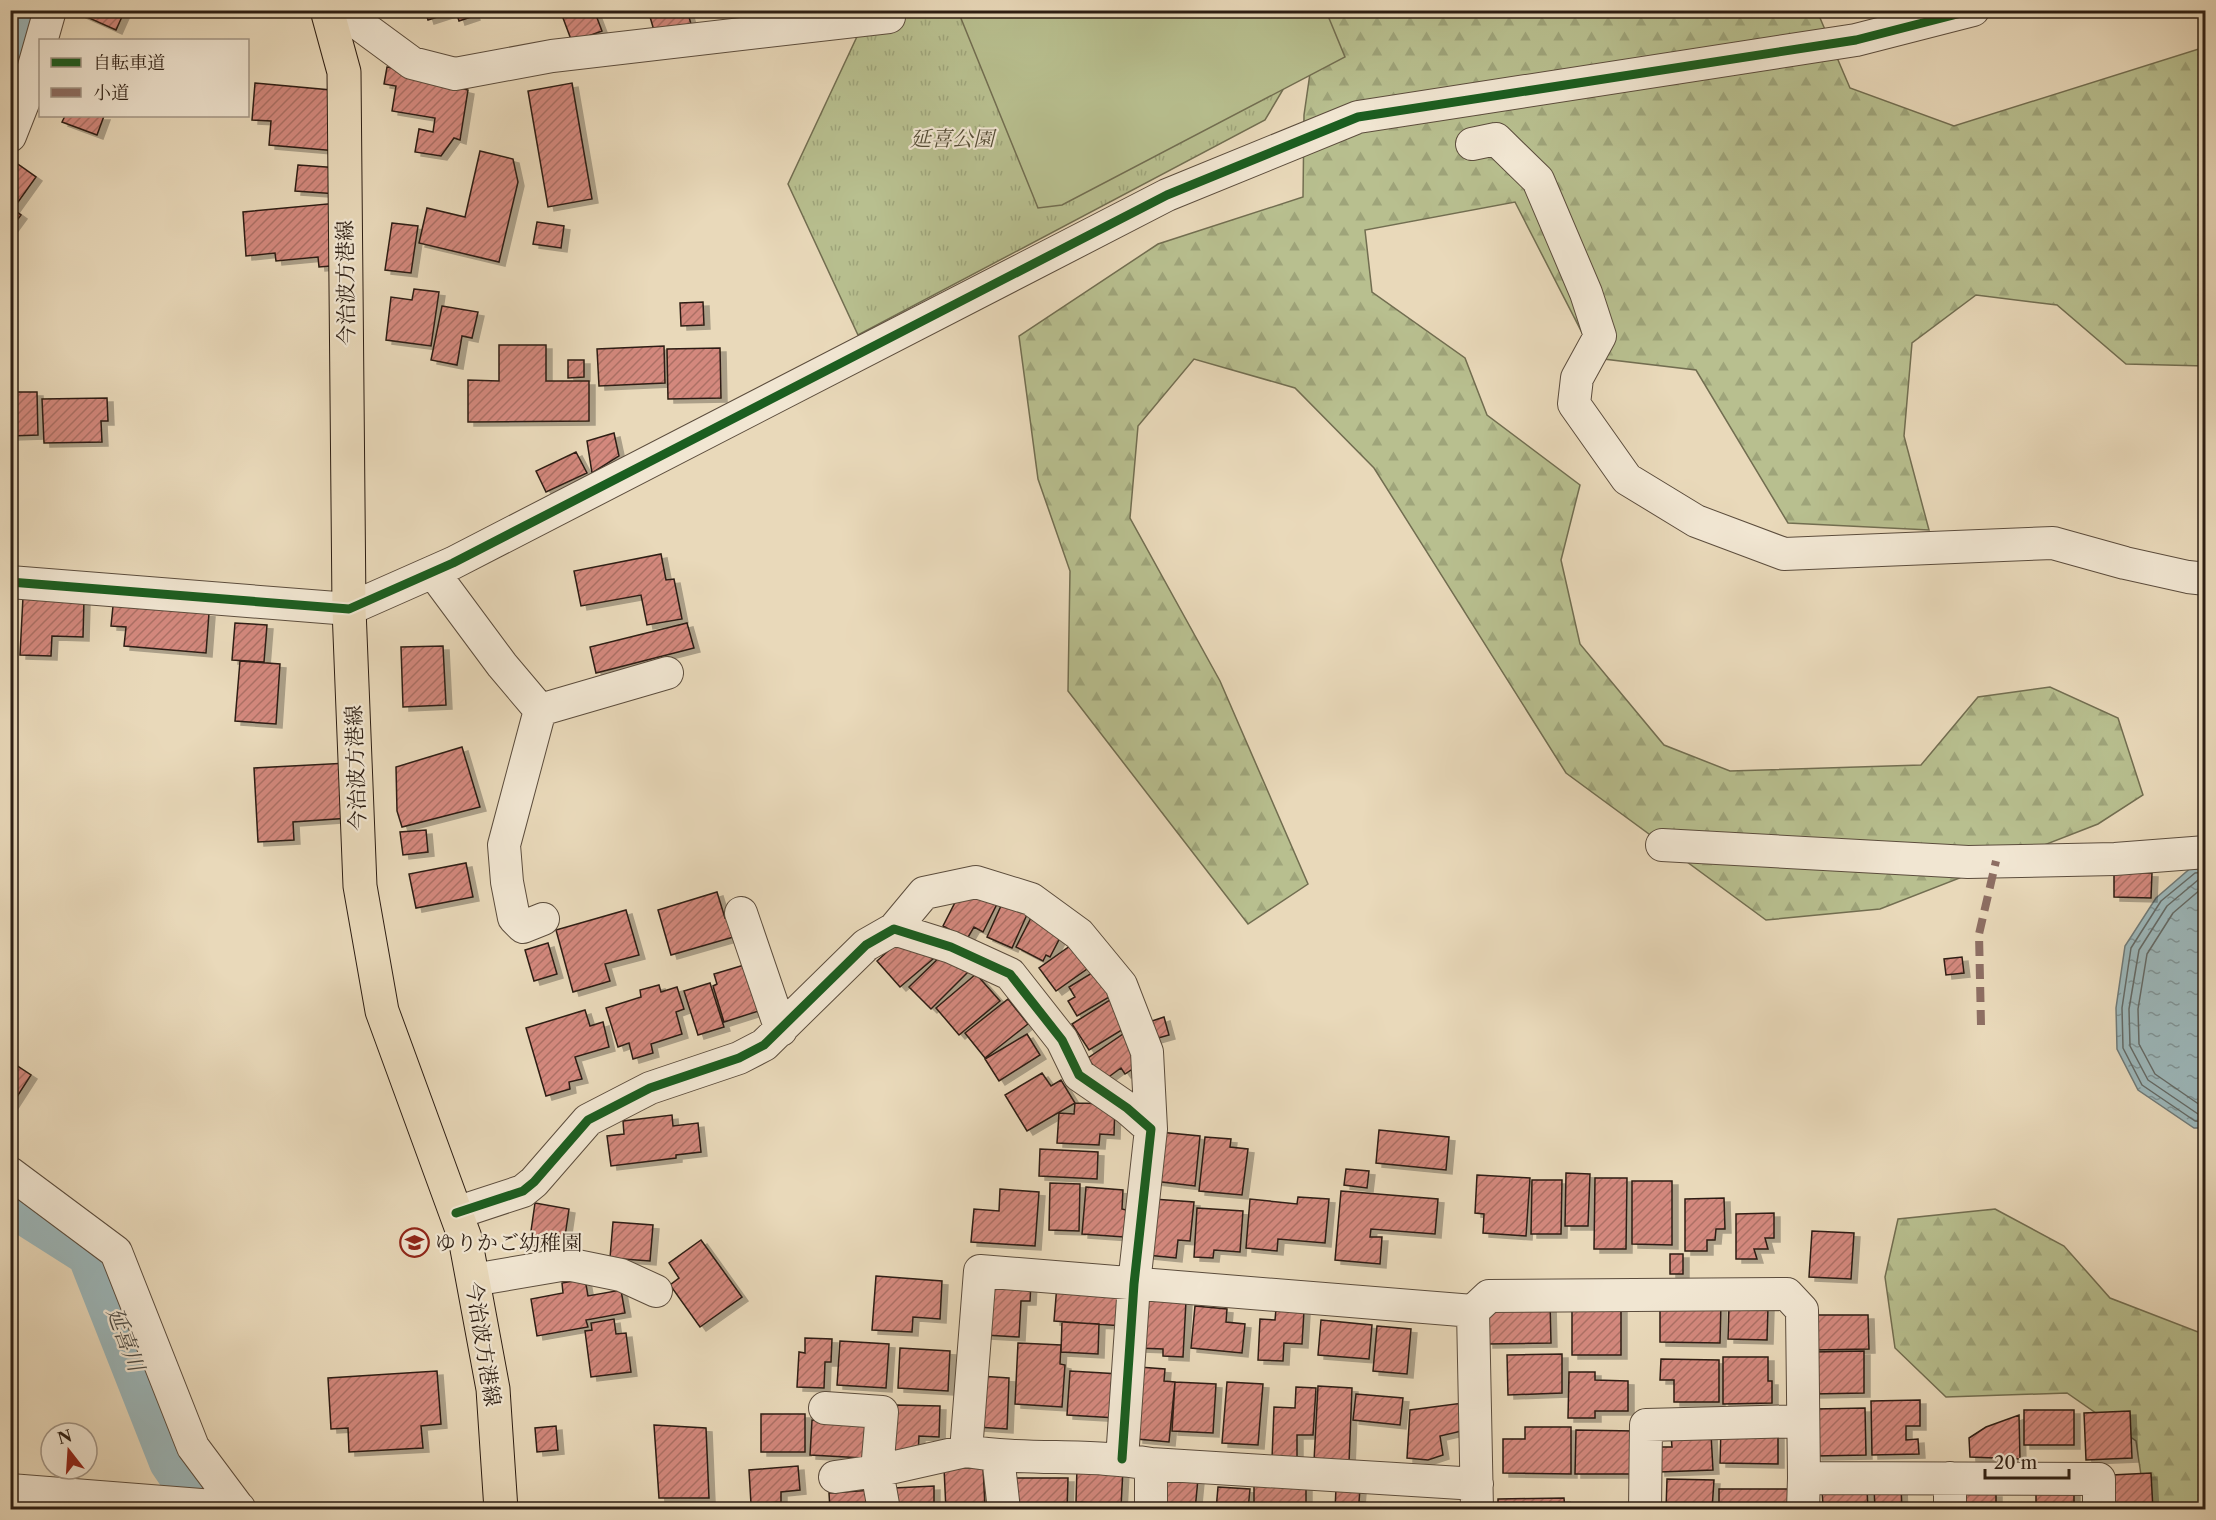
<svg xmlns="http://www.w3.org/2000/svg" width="2216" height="1520" font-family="'Libre Caslon Text','Noto Serif JP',serif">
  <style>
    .grass { fill: url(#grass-tufts); stroke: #726e51; stroke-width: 1.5 }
    .forest { fill: url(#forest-firs); stroke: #726e51; stroke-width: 1.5 }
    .pitch { fill: #b8bf8f; stroke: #726e51; stroke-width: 1.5 }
    .water { fill: url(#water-ripples); stroke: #707a77; stroke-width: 1.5 }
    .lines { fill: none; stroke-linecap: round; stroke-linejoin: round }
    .shore { stroke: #646a66; stroke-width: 1.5 }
    .river { stroke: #9cb7ba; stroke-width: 51 }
    .building { fill: url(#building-hatch); stroke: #2d1e13; stroke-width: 1.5; filter: url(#shadow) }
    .minor-casing { stroke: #5c4d3d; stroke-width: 34 }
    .primary-casing { stroke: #2d1e13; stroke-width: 35 }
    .minor { stroke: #f1e6d2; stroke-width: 32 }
    .primary { stroke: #e9d9ba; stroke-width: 33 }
    .quiet { stroke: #8d6e63; stroke-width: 8; stroke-dasharray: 15 8; stroke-linecap: butt }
    .cycleway-casing { stroke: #f1e6d2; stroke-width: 13 }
    .cycleway { stroke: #1b5e20; stroke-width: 9 }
    .labels { text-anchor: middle; stroke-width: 4.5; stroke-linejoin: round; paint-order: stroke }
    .park-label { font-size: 21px; font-style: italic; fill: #574e38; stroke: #f1e6d2 }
    .street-label { font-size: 21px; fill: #2d1e13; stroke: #f1e6d2 }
    .poi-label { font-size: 21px; fill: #2d1e13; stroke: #f1e6d2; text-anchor: start }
    .water-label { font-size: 22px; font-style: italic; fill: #4e4c45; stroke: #f1e6d2 }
  </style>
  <defs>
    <pattern id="grass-tufts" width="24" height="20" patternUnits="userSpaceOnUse" patternTransform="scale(1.5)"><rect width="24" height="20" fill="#b8bf8f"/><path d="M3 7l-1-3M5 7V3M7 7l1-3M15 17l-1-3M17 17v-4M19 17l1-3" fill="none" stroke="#9ea47a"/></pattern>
    <pattern id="forest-firs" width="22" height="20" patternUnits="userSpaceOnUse" patternTransform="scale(1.5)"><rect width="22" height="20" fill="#b8bf8f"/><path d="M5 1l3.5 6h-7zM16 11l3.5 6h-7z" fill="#9ea47a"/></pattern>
    <pattern id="water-ripples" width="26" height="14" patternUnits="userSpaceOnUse" patternTransform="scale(1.5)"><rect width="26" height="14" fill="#9cb7ba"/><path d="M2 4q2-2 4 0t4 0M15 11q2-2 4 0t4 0" fill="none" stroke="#809496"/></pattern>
    <pattern id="building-hatch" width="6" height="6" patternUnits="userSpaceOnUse" patternTransform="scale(1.5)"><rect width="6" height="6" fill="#d3887d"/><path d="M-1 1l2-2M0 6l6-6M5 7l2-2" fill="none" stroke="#ac6f65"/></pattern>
    <filter id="shadow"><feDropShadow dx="6" dy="4" stdDeviation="0" flood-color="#0004"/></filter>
  </defs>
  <rect width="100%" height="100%" fill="#e9d9ba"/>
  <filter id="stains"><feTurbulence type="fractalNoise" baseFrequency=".00333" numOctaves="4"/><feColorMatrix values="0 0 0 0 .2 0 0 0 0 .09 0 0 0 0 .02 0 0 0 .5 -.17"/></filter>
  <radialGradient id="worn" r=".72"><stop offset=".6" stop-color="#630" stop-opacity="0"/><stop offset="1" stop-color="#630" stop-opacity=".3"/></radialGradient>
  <path class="grass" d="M869 11H1293L1291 76 1265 120 858 335 788 184Z"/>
  <path class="forest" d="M1319 11H1817L1850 88 1954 126 2205 47V366L2126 364 2057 305 1976 295 1912 343 1904 436 1929 530 1788 523 1696 370 1595 358 1515 202 1365 230 1372 292 1465 358 1487 415 1580 485 1561 560 1580 644 1664 745 1730 771 1921 765 1978 697 2050 687 2118 718 2143 795 2098 824 1880 909 1766 920 1566 773 1374 468 1295 388 1194 359 1138 426 1130 518 1220 681 1308 884 1248 924 1068 691 1070 571 1038 479 1019 336 1158 244 1303 197 1304 115Z
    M1995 1209 2064 1246 2110 1298 2198 1332 2205 1331V1509H2146L2136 1441 2067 1393 1946 1397 1895 1348 1885 1277 1898 1219Z"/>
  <path class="pitch" d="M958 11H1326L1345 57 1062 205 1038 208Z"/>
  <path class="water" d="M2193 866H2205V1128H2194L2138 1090 2117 1049 2116 1008 2125 946 2156 898Z"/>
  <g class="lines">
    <path class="shore" d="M2206 872 2195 873 2161 901 2131 948 2122 1008 2123 1048 2142 1085 2195 1121 2206 1122
      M2206 879 2198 880 2167 906 2139 950 2129 1009 2130 1046 2148 1080 2198 1114 2206 1115
      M2206 888 2201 889 2173 913 2147 954 2138 1009 2139 1044 2155 1074 2200 1105 2206 1106"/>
    <path class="river" d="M10 83 26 19 33 10
      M10 1200 92 1252 174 1460 208 1510"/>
  </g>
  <path class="building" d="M82 10H125L116 30 80 14Z
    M425 10H472L474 16 459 21 456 11 428 20Z
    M560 10H594L602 31 572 42Z
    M648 10H687L691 24 655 34Z
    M387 67 457 79 455 87 468 90 460 140 454 138 441 156 415 152 419 129 433 132 435 118 392 111 396 86 384 84Z
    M255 83 342 91 337 151 269 145 271 121 252 120Z
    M572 83 592 199 548 207 528 91Z
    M65 116H104L97 135 62 122Z
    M480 151 513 159 518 182 499 262 419 243 427 208 465 217Z
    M15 162 36 177 13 209 21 215 10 230V167Z
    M298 165 340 168 338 194 295 191Z
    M338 203 343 265 319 267 318 257 276 261 275 253 246 256 243 212Z
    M537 222 564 226 561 248 533 244Z
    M392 223 418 226 411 273 385 270Z
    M414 289 439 292 431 346 386 340 391 297 412 300Z
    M703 302 704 325 681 326 680 303Z
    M442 306 478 312 472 338 462 336 457 365 431 360Z
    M499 345H546V381H589V421L468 422V380L499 381Z
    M664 346 665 383 599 386 597 349Z
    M720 348 721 398 668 399 667 349Z
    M568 360H584V377L568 378Z
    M10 392H37L38 435 10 436Z
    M107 398 108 421H101L102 442 44 443 42 399Z
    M614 433 619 456 592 473 587 441Z
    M576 452 587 473 546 492 536 471Z
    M661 554 666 580 674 579 682 619 647 625 641 595 581 606 574 571Z
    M23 597 84 600 83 637 52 636 51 656 20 655Z
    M113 606 209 613 206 653 124 646 126 627 111 626Z
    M235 623 267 625 264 662 232 660Z
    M687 623 694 648 596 673 590 647Z
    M443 646 446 705 403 707 401 647Z
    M240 661 280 664 276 724 235 721Z
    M462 747 480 807 402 827 397 811 396 767Z
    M348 763 350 818 293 822 294 840 258 842 254 768Z
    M426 830 428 852 403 855 400 832Z
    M466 863 473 897 416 908 409 874Z
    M2114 872 2152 873 2151 898 2114 897Z
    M965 883 999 900 983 932 974 927 967 939 943 926Z
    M717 892 725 918 732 916 737 936 671 955 658 910Z
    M1005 897 1030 908 1012 948 987 937Z
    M626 910 639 955 605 964 610 981 573 992 556 930Z
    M1033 914 1064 930 1050 957 1046 955 1043 961 1016 947Z
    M909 932 933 959 900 987 877 961Z
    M1077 941 1094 964 1056 991 1039 968Z
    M548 943 557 974 534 981 525 950Z
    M946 951 968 972 931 1009 909 987Z
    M1962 957 1964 973 1946 975 1944 959Z
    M751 963 765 1009 724 1022 713 986 717 984 714 974Z
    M1100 968 1116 993 1077 1016 1068 1001 1075 997 1069 987Z
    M976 974 1000 1001 959 1035 936 1008Z
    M710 983 724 1027 698 1035 684 991Z
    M659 985 661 992 677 987 684 1009 676 1012 682 1034 651 1044 653 1053 633 1059 629 1043 618 1047 606 1008 641 997 640 990Z
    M1113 998 1130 1025 1089 1050 1072 1024Z
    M1008 999 1028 1024 985 1058 965 1033Z
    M585 1010 590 1026 603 1022 609 1047 575 1057 582 1079 569 1082 570 1089 546 1096 526 1028Z
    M1164 1017 1169 1035 1151 1040 1146 1023Z
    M1126 1032 1146 1060 1125 1074 1121 1068 1103 1081 1088 1058Z
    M1027 1034 1040 1055 999 1081 985 1059Z
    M10 1061 31 1075 11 1106H10Z
    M1042 1073 1051 1086 1061 1080 1075 1103 1027 1131 1005 1095Z
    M1075 1103 1115 1104 1114 1135 1100 1134 1099 1145 1057 1143 1059 1113 1074 1114Z
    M672 1115 673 1126 698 1123 701 1152 676 1155V1158L611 1166 607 1136 624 1134 623 1121Z
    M1379 1130 1449 1137 1446 1170 1376 1163Z
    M1159 1132 1200 1136 1195 1186 1154 1181Z
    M1205 1137 1231 1139 1230 1147 1248 1149 1242 1195 1199 1191Z
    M1040 1149 1098 1152 1097 1179 1039 1176Z
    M1346 1169 1369 1171 1367 1188 1344 1185Z
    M1566 1173 1590 1174 1588 1226H1565Z
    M1477 1175 1530 1178 1526 1236 1483 1233 1484 1214 1475 1213Z
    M1595 1178H1627L1626 1249H1594Z
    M1532 1180H1562L1561 1234H1531Z
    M1632 1181H1672V1245L1632 1244Z
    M1050 1183 1080 1184 1079 1231 1049 1230Z
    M1086 1187 1123 1190 1122 1209 1126 1210 1124 1237 1082 1234Z
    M1000 1189 1039 1192 1035 1246 971 1242 974 1209 999 1211Z
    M1341 1191 1438 1199 1435 1234 1371 1229 1370 1237H1382L1380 1264 1335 1260Z
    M1298 1197 1329 1199 1325 1243 1278 1239 1277 1251 1246 1248 1250 1199 1297 1204Z
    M1724 1198 1725 1229H1716L1715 1240H1707V1251H1685V1199Z
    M1153 1199 1194 1202 1190 1241 1178 1240 1176 1258 1147 1255Z
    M535 1203 569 1209 563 1250 529 1245Z
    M1197 1208 1243 1211 1240 1252 1214 1250 1213 1258 1194 1257Z
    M1774 1213V1238H1765L1768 1249H1754L1757 1259H1736V1214Z
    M613 1222 653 1225 650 1261 610 1258Z
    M1812 1231 1854 1233 1851 1279 1809 1277Z
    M701 1240 742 1297 700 1327 670 1285 679 1278 669 1263Z
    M1670 1254H1683V1274H1670Z
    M876 1276 942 1281 940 1319 913 1317 912 1332 872 1330Z
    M585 1279 588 1296 621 1290 625 1313 586 1320 588 1327 537 1336 531 1299 563 1293 562 1283Z
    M988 1281 1031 1283 1030 1301H1021L1019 1337 985 1335Z
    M1057 1285 1126 1290 1123 1326 1054 1321Z
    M1140 1299 1186 1301 1183 1357 1163 1356V1349L1138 1348Z
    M1572 1300H1621V1355H1572Z
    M1550 1301 1551 1343 1487 1344V1308Z
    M1660 1302 1721 1303 1720 1343 1660 1342Z
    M1195 1306 1227 1309 1226 1322 1245 1324 1242 1353 1191 1348Z
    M1729 1306 1768 1307 1767 1340 1728 1339Z
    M1276 1309 1304 1311 1302 1344 1284 1343 1283 1361 1258 1360 1260 1319 1275 1320Z
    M1811 1315H1868L1869 1349 1812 1350Z
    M614 1319 616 1334 626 1333 631 1372 591 1377 585 1331 592 1330 591 1323Z
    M1321 1320 1372 1325 1369 1359 1318 1355Z
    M1062 1322 1099 1324 1098 1354 1061 1352Z
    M1377 1326 1411 1329 1407 1374 1373 1371Z
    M805 1338 832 1339 831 1362H825L824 1388 797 1387 799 1352 805 1353Z
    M840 1341 889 1344 886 1388 837 1385Z
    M1018 1343 1061 1345 1060 1364 1065 1365 1062 1407 1015 1404Z
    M900 1348 950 1351 948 1391 898 1388Z
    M1864 1351V1393L1813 1394V1352Z
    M1562 1354V1393L1508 1395 1507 1355Z
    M1723 1357H1768V1381H1772V1403L1723 1404Z
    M1661 1359 1719 1360V1402H1674V1380H1660Z
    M1139 1367 1165 1369 1164 1381 1175 1382 1169 1442 1137 1439Z
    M437 1371 441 1424 421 1426 423 1448 349 1452 348 1428 331 1429 328 1378Z
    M1070 1371 1120 1374 1117 1418 1067 1415Z
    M1569 1372H1595V1380L1628 1381V1411H1595V1418H1568Z
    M979 1376 1009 1378 1007 1429 977 1427Z
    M1175 1382 1216 1384 1213 1433 1172 1431Z
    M1227 1382 1263 1384 1258 1445 1222 1443Z
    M1318 1386 1352 1388 1349 1463 1314 1461Z
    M1296 1387 1316 1388 1313 1435H1297V1460L1272 1459 1274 1407 1295 1408Z
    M1356 1394 1403 1398 1400 1425 1353 1420Z
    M1920 1400V1426H1906V1440L1918 1439 1919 1454 1872 1455 1871 1401Z
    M1463 1403 1466 1430 1440 1436 1443 1455 1428 1460 1407 1458 1410 1410Z
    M895 1405 940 1406 939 1437 919 1436 918 1455 893 1454Z
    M1865 1408 1866 1455 1816 1456 1815 1409Z
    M2024 1410H2074V1445H2024Z
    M2130 1411 2132 1458 2086 1460 2084 1413Z
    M761 1414H805V1452H761Z
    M2019 1415 2020 1459 1970 1457 1969 1438 1986 1427Z
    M812 1420 866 1423 864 1458 810 1455Z
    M654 1425 706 1428 709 1498H659Z
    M556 1426 558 1450 537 1452 535 1428Z
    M1525 1427H1571V1474L1503 1473V1439H1525Z
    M1721 1428 1778 1429V1464L1720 1463Z
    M1576 1430 1634 1431 1633 1474H1575Z
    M1711 1434 1713 1470 1659 1472 1658 1447H1672L1671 1436Z
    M798 1466 800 1490 781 1492V1502L751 1504 749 1470Z
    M983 1466 985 1507 946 1510 944 1468Z
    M1077 1467 1123 1469 1121 1507 1096 1506 1097 1503 1076 1502Z
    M1159 1468 1198 1479 1195 1510 1156 1506Z
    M2151 1473 2153 1510H2114L2112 1475Z
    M1014 1478H1068L1067 1510H1014Z
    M1254 1479 1306 1483V1510H1254Z
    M1667 1479 1714 1480 1712 1510H1666Z
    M934 1486V1510H895L894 1488Z
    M1901 1486 1902 1510H1875L1874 1487Z
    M1218 1487 1250 1489 1248 1510H1216Z
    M1336 1488 1360 1489 1359 1502 1371 1503 1370 1510H1335Z
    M1719 1489H1791V1510H1719Z
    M1867 1489 1868 1510H1808V1506L1823 1505 1822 1491Z
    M873 1490 874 1510H830L829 1493Z
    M2036 1492H2074V1510H2036Z
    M1961 1493H1996V1510H1962Z
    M1564 1498 1565 1510H1482V1504H1498V1499Z
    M1615 1503V1510H1575V1504Z
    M1431 1506H1460V1510H1431Z"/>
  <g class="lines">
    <defs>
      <path id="minor" d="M340 10 412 63 455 74 552 56 889 17
        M10 136 25 98 50 10
        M1472 144 1496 139 1538 180 1586 293 1600 336 1577 378 1574 404 1627 479 1696 521 1784 554 2053 543 2125 563 2188 577 2206 579
        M433 572 502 665 540 710 504 845 507 882 514 918 523 927 543 919
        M10 582 349 609 453 563 1167 195 1358 117 1856 40 1973 10
        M540 710 667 673
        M1662 845 1968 862 2115 859 2206 852
        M741 913 781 1030
        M894 929 924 893 976 882 1031 899 1079 934 1121 985 1147 1052 1151 1129
        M10 1173 116 1252 193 1447 240 1510
        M456 1213 523 1191 534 1182 588 1120 650 1088 739 1058 764 1045 866 945 894 929 951 947 1010 974 1062 1040 1079 1075 1127 1108 1151 1129 1134 1284 1122 1459
        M473 1280 567 1264 621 1275 656 1291
        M1473 1311 980 1271 966 1451C1027 1461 1090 1453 1151 1464L1477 1484
        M825 1408 882 1412 877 1471 884 1510
        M998 1456 1004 1510
        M1151 1464V1510
        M835 1477 877 1471 966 1451
        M10 1490 239 1508
        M1477 1510 1473 1311 1489 1296 1787 1294 1802 1310 1804 1478 2099 1479V1510
        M1645 1510 1646 1425 1803 1421
        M1803 1510 1804 1478
        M1950 1510V1478"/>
      <path id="primary" d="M327 10 344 72 349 609 360 886 382 1011 465 1238 493 1389 501 1510"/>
    </defs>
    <use href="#minor" class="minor-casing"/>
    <use href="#primary" class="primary-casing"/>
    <use href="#minor" class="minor"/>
    <use href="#primary" class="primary"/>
    <path class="quiet" d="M1981 1025 1979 934 1996 861"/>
    <defs>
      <path id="cycleway" d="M10 582 349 609 453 563 1167 195 1358 117 1856 40 1973 10
        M456 1213 523 1191 534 1182 588 1120 650 1088 739 1058 764 1045 866 945 894 929 951 947 1010 974 1062 1040 1079 1075 1127 1108 1151 1129 1134 1284 1122 1459"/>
    </defs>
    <use href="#cycleway" class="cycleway-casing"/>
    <use href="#cycleway" class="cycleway"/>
  </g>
  <defs>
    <symbol id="school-ring" viewBox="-11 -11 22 22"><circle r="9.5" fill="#f1e6d2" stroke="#8f2418" stroke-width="1.5"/><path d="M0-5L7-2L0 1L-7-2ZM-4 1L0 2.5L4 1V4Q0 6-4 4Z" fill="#8f2418"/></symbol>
  </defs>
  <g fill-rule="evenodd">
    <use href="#school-ring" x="398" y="1226" width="33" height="33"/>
  </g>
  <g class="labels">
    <g class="park-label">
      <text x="952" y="146">延喜公園</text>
    </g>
    <g class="street-label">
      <text transform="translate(346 283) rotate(-91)" y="7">今治波方港線</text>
      <text transform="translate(356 768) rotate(-92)" y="7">今治波方港線</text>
      <text transform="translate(483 1344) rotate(81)" y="7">今治波方港線</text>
    </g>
    <g class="poi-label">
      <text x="435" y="1250">ゆりかご幼稚園</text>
    </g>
    <g class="water-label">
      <text transform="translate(126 1339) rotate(69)" y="8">延喜川</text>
    </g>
  </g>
  <rect width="2216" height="1520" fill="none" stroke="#e9d9ba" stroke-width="36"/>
  <rect x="12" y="12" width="2192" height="1496" fill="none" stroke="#2d1e13" stroke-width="3"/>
  <rect x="18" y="18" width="2180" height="1484" fill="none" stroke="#2d1e13" stroke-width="1.5"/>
  <rect x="39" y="39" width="210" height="78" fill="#f1e6d2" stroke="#a39686" stroke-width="1.5"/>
  <rect x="51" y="58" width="30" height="9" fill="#1b5e20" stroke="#a39686" stroke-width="1.5"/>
  <text x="93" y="69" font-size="18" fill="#2d1e13">自転車道</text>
  <rect x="51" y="88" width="30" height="9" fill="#8d6e63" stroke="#a39686" stroke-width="1.5"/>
  <text x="93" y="99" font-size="18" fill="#2d1e13">小道</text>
  <g transform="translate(69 1451) rotate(343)"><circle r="28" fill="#f1e6d2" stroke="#a39686" stroke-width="1.5"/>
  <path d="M0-4.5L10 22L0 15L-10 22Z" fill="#8f2418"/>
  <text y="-9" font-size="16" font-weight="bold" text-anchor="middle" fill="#2d1e13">N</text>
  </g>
  <path d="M1985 1469v9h84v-9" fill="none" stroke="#2d1e13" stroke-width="3"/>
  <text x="1994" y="1469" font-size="18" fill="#2d1e13" stroke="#f1e6d2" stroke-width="4.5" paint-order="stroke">20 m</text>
  <rect width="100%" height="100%" filter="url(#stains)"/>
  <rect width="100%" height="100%" fill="url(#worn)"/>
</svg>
